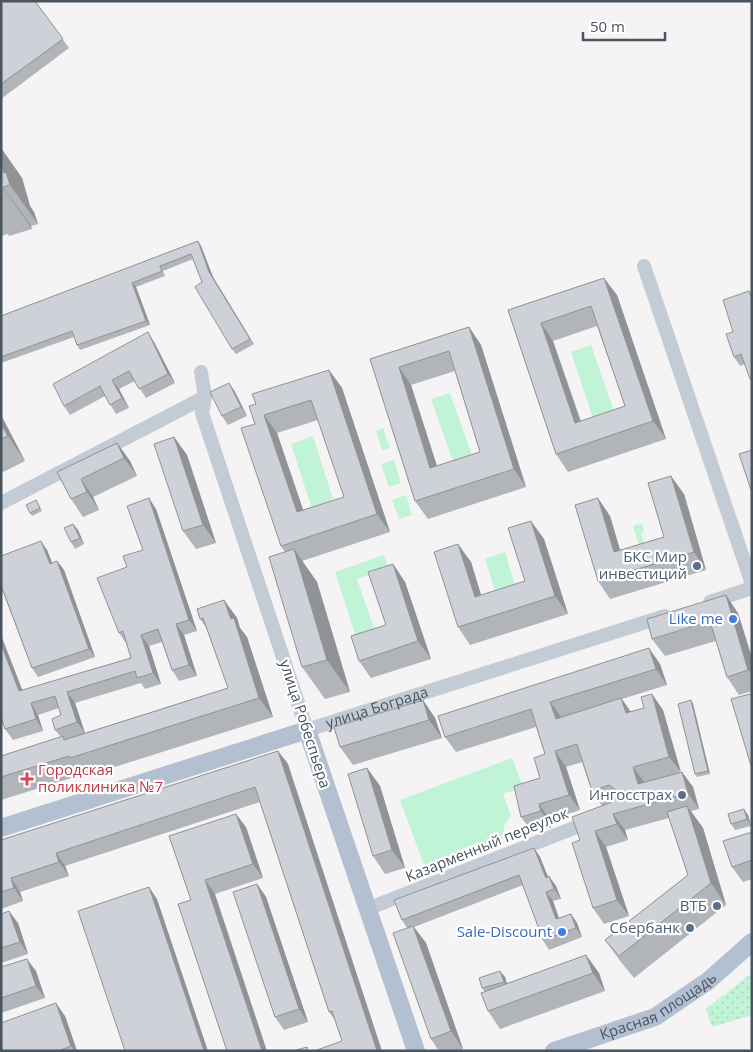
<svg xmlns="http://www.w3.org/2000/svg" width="753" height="1052" font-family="'Open Sans',sans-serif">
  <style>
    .grass { fill: url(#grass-dots) }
    .park { fill: #c1f3d7 }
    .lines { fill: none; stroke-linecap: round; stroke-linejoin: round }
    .minor { stroke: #c3ccd4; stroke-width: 14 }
    .major { stroke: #b2c0d2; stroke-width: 18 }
    .wall { fill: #b1b4b9; fill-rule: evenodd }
    .shaded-wall { fill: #909296 }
    .building { fill: #ced1d7; stroke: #909296; fill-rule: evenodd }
    .service-dot { fill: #5c6f8a; stroke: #fff; stroke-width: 2 }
    .shop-dot { fill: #3f7fe0; stroke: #fff; stroke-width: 2 }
    .health-dot { fill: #e0444e; stroke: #fff; stroke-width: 2 }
    .labels { text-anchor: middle; stroke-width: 4.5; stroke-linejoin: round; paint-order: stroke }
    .service-label { font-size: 15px; fill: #4e5e75; stroke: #fff; text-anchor: end }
    .shop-label { font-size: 15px; fill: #366cbe; stroke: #fff; text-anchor: end }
    .street-label { font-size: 15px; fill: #495461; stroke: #fff }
    .health-label { font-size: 15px; fill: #be3a42; stroke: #fff; text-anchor: start }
  </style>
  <defs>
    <pattern id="grass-dots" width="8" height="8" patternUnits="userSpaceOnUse" patternTransform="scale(1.25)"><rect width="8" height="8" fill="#c1f3d7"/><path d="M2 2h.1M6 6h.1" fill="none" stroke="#a7d2bb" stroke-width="1.8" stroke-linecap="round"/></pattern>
  </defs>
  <rect width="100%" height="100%" fill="#f5f3f3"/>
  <path class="grass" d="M752 973V1015L712 1027 706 1009Z"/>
  <path class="park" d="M591 345 616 417 595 424 571 352Z
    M450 393 474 461 455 467 431 399Z
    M383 428 390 448 382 451 376 431Z
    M313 436 336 508 314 515 291 444Z
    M394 460 401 483 389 487 381 464Z
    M406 495 412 515 399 519 392 500Z
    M642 523 644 532 641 533 645 547 640 549 633 526Z
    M505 552 516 588 496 594 485 559Z
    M384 555 388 568 357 579 375 631 356 637 335 572Z
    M512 758 523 787 503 794 511 816 505 823 502 837 453 858 452 856 446 858 450 868 428 876 400 800Z"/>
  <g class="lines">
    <g class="minor">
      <path d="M644 266 752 584"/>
      <path id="s1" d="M201 372 205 397 202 413 307 730 665 616"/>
      <path d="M1 503 205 397"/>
      <path d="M710 602 752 588"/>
      <path d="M367 909 592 821"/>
    </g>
    <g class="major">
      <path d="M1 828 307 730 416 1051"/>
      <path id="s2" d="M554 1051 655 1017 708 981 752 942"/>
    </g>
  </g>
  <path class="wall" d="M1 1H35L69 48 1 99Z
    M1 148 22 178 30 206 34 212 38 224 31 226 32 229 9 236 8 234 1 236Z
    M198 241 201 246 213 277 254 344 236 354 232 349 202 282 193 259 163 271 165 276 136 287 150 325 80 350 77 345 74 337 1 363V316Z
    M749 291 752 296V382L750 379 745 364 740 366 734 357 733 332Z
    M617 295 666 439 568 472 556 454 508 310ZM597 326 625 406 581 421 553 341Z
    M469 327 481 345 526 487 428 519 415 501 370 359ZM455 371 480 452 437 466 411 385Z
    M154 342 175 383 146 398 135 381 119 389 129 408 116 414 105 396 70 415 64 406Z
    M329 370 342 388 390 532 302 561 317 582 350 692 325 699 302 667 285 552 281 546 255 424 256 404ZM318 420 344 497 303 510 277 433Z
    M229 383 235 392 247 416 228 425 222 416Z
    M1 415 25 461 1 473Z
    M174 437 187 455 216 543 196 549 183 531Z
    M117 443 130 461 137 476 93 497 99 510 83 517 71 499 57 472Z
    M684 494 706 570 610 599 598 581 610 516 620 550 664 537Z
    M38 503 42 511 32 516 30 513Z
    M156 509 197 631 184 635 197 676 179 681 172 670 162 642 149 646 161 684 145 689 141 683 75 703 85 733 228 688 207 629 200 619 224 600 237 618 240 628 247 637 273 717 83 777 81 775 1 800V756L61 737 55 730 61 715 59 708 38 715 43 731 13 740 5 729 22 690 131 658 126 643 119 633 127 567 143 550Z
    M73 524 78 530 84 544 75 549 71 542Z
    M544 539 568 614 470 645 458 627 471 562 481 595 525 581Z
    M47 550 52 563 57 561 64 570 95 657 38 677 32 668 1 587V556Z
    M393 564 405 582 431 659 371 678 359 661 386 625Z
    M738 613 752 658V691L739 695 727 677 716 641 665 656 652 639Z
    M660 664 667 685 622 699 631 712 663 710 680 772 693 787 699 809 691 811 703 828 726 905 634 978 621 962 605 940 688 875 669 818 625 830 628 840 606 847 629 916 604 924 593 908 580 840 602 806 592 791 582 762 566 767 580 810 550 820 552 827 533 833 521 817 540 778 545 754 536 727 456 752 445 737Z
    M423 700 435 718 442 738 353 765 340 747Z
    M691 700 693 704 710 774 697 777 695 774Z
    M278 751 288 764 342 1041 335 1020 329 1012 260 802 65 866 69 876 20 892 23 901 1 909V840Z
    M367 768 380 786 405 868 385 874 373 856Z
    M748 815 751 826 735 830 731 824Z
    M246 827 263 878 215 894 191 900 169 836Z
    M752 832V879L743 882 732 867Z
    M534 848 540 857 548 877 556 886 561 899 553 901 559 918 571 914 577 923 582 937 549 950 543 940 523 885 414 927 426 943 463 1049 459 1051H439L431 1039 407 928 402 920Z
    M257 884 266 897 308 1022 284 1030 275 1017Z
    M1 914 18 923 28 954 1 963Z
    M586 955 599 973 605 991 500 1029 488 1011 485 992 482 988 505 977 507 984Z
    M1 967 36 971 45 998 1 1013Z
    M65 1016 77 1051H3Z"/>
  <path class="shaded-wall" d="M1 148 22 178 30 206 34 212 38 224 10 185 4 173 1 164Z
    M3 187 31 226 32 229 4 189Z
    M198 241 201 246 213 277 254 344 209 272Z
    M604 278 617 295 666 439 653 421Z
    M132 283 136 287 150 325 146 321Z
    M541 323 553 341 587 441 575 423Z
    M469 327 481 345 526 487 514 469Z
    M148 332 154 342 175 383 168 374Z
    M399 367 411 385 443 485 430 468Z
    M329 370 342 388 390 532 377 514Z
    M112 380 119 389 129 408 122 398Z
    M229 383 235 392 247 416 241 407Z
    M1 415 25 461 8 436 1 424Z
    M264 415 277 433 310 530 297 512Z
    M174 437 187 455 216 543 203 525Z
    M117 443 130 461 137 476 124 458Z
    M671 476 684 494 706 570 694 552Z
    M81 479 93 497 99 510 87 492Z
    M149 498 156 509 197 631 189 620Z
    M598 498 610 516 626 570 614 552Z
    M531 521 544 539 568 614 555 596Z
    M73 524 78 530 84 544 80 538Z
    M41 541 47 550 56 573 50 564Z
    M458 544 471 562 487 615 475 597Z
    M294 549 317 582 350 692 327 660Z
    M57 561 64 570 95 657 89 649Z
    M393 564 405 582 431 659 418 641Z
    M726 595 738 613 752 658V675L748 670Z
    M224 600 237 618 240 628 247 637 273 717 259 698Z
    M176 624 184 635 197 676 189 665Z
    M1 635 27 702 19 691 1 644Z
    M141 635 149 646 161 684 153 673Z
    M649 648 660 664 667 685 656 669Z
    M67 692 75 703 85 733 77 722Z
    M652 694 663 710 681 772 669 757Z
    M621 698 632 714 626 713Z
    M423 700 435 718 442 738 429 720Z
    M691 700 693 704 710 774 708 771Z
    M550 702 562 718 556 719Z
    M31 703 38 715 43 731 36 719Z
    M278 751 288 764 382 1051H377Z
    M555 751 566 767 580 810 569 795Z
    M633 767 645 783 638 784Z
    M367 768 380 786 405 868 392 850Z
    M682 772 693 787 699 809 688 793Z
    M539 804 550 820 552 827 541 811Z
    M687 806 703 828 726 905 711 883Z
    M744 809 748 815 751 826 747 819Z
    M236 814 246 827 263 878 253 864Z
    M613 814 625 830 628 840 617 824Z
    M595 831 606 847 629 916 617 900Z
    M534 848 540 857 552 887 546 878Z
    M56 853 65 866 69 876 59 862Z
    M549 876 556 886 561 899 554 889Z
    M11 878 20 892 23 901 14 888Z
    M205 880 215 894 267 1051H262Z
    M257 884 266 897 308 1022 299 1009Z
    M149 887 157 899 208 1051H204Z
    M546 892 553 901 562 928 556 919Z
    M9 911 18 923 28 954 20 942Z
    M571 914 577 923 582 937 576 928Z
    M413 926 426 943 463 1049 451 1031Z
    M586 955 599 973 605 991 593 973Z
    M27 959 36 971 45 998 36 986Z
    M500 971 505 977 508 988 504 982Z
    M56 1003 65 1016 77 1051H75L71 1046Z"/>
  <path class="building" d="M1 1H35L63 39 1 84Z
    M1 164 4 173 6 172 10 185 3 187 4 189 1 190Z
    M198 241 209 272 250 339 232 349 195 287 202 282 191 254 160 266 162 271 132 283 146 321 77 345 72 331 1 357V316Z
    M604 278 653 421 556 454 508 310ZM591 306 625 406 575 423 541 323Z
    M749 291 752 300V378L750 379 741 354 734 357 726 334 733 332 723 300Z
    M469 327 514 469 415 501 370 359ZM449 351 480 452 430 468 399 367Z
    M148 332 168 374 139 389 129 371 112 380 122 398 110 405 100 386 64 406 53 384Z
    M329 370 377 514 281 546 241 428 255 424 249 406 256 404 252 394ZM311 400 344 497 297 512 264 415Z
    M229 383 241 407 222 416 210 392Z
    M1 424 8 436 1 439Z
    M174 437 203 525 183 531 154 444Z
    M117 443 124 458 81 479 87 492 71 499 57 472Z
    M752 450V493L739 454Z
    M671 476 694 552 598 581 575 505 598 498 614 552 664 537 648 483Z
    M149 498 189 620 176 624 189 665 172 670 158 629 141 635 153 673 137 678 135 671 67 692 77 722 55 730 52 719 61 715 55 696 31 703 36 719 5 729 1 717V644L19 691 131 658 123 631 119 633 97 578 127 567 123 556 143 550 127 506Z
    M36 500 40 508 30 513 26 505Z
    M531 521 555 596 458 627 434 552 458 544 475 597 525 581 508 528Z
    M73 524 80 538 71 542 64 528Z
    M41 541 50 564 57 561 89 649 32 668 1 585V556Z
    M294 549 327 660 302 667 269 557Z
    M393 564 418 641 359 661 351 636 386 625 368 572Z
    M726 595 748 670 727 677 710 621 652 639 647 619Z
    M224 600 231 619 234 618 259 698 70 758 69 756 1 777V756L63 736 64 740 228 688 203 618 200 619 197 609Z
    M649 648 656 669 550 702 556 719 621 698 626 713 644 708 641 697 652 694 669 757 633 767 638 784 682 772 688 793 613 814 617 824 595 831 617 900 593 908 572 843 580 840 572 817 612 802 616 796V790L609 785 592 791 577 744 555 751 569 795 539 804 541 811 521 817 514 786 540 778 534 758 545 754 531 709 445 737 438 716Z
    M750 694 752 698V769L731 699Z
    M423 700 429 720 340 747 334 727Z
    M691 700 708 771 695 774 678 704Z
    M278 751 377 1051H314L342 1041 332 1011 329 1012 255 787 56 853 59 862 11 878 14 888 1 892V840Z
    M367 768 392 850 373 856 348 774Z
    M687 806 711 883 619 956 605 940 688 875 667 812Z
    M744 809 747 819 731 824 728 814Z
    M236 814 253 864 205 880 262 1051H227L178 904 191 900 169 836Z
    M752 832V860L732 867 723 841Z
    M534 848 546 878 549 876 554 889 546 892 556 919 571 914 576 928 543 940 519 875 402 920 394 900Z
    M257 884 299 1009 275 1017 233 892Z
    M149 887 204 1051H125L78 911Z
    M9 911 20 942 1 948V914Z
    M413 926 451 1031 431 1039 393 933Z
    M586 955 593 973 488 1011 481 993Z
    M27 959 36 986 1 998V967Z
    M500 971 504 982 482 988 479 978Z
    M56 1003 71 1046 58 1051H3L1 1045V1023Z
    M307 1047 308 1051H293Z"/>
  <g class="service-dot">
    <circle cx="697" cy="566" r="5"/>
    <circle cx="682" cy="795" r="5"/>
    <circle cx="717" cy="906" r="5"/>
    <circle cx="690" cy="928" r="5"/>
  </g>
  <g class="shop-dot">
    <circle cx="733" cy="619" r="5"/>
    <circle cx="562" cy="932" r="5"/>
  </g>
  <path class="health-dot" d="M24.5 771.5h5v5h5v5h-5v5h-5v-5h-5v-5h5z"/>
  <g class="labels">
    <g class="service-label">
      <text x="687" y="562">БКС Мир<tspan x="687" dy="17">инвестиций</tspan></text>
      <text x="672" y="800">Ингосстрах</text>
      <text x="707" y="911">ВТБ</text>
      <text x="680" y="933">Сбербанк</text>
    </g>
    <g class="shop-label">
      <text x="723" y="624">Like me</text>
      <text x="552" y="937">Sale-Discount</text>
    </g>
    <g class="street-label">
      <text dy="5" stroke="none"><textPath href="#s1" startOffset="449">улица Бограда</textPath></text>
      <text transform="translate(305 724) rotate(72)" y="5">улица Робеспьера</text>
      <text transform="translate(487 845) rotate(-22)" y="5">Казарменный переулок</text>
      <text dy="5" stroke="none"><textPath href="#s2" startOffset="114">Красная площадь</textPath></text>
    </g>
    <g class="health-label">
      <text x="38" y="775">Городская<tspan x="38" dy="17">поликлиника №7</tspan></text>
    </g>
  </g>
  <rect width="753" height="1052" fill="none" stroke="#495461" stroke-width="5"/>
  <path d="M583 32v8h82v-8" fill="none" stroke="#495461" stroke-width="2.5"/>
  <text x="590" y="32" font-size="15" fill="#495461" stroke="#ffffff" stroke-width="4" paint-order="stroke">50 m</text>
</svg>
